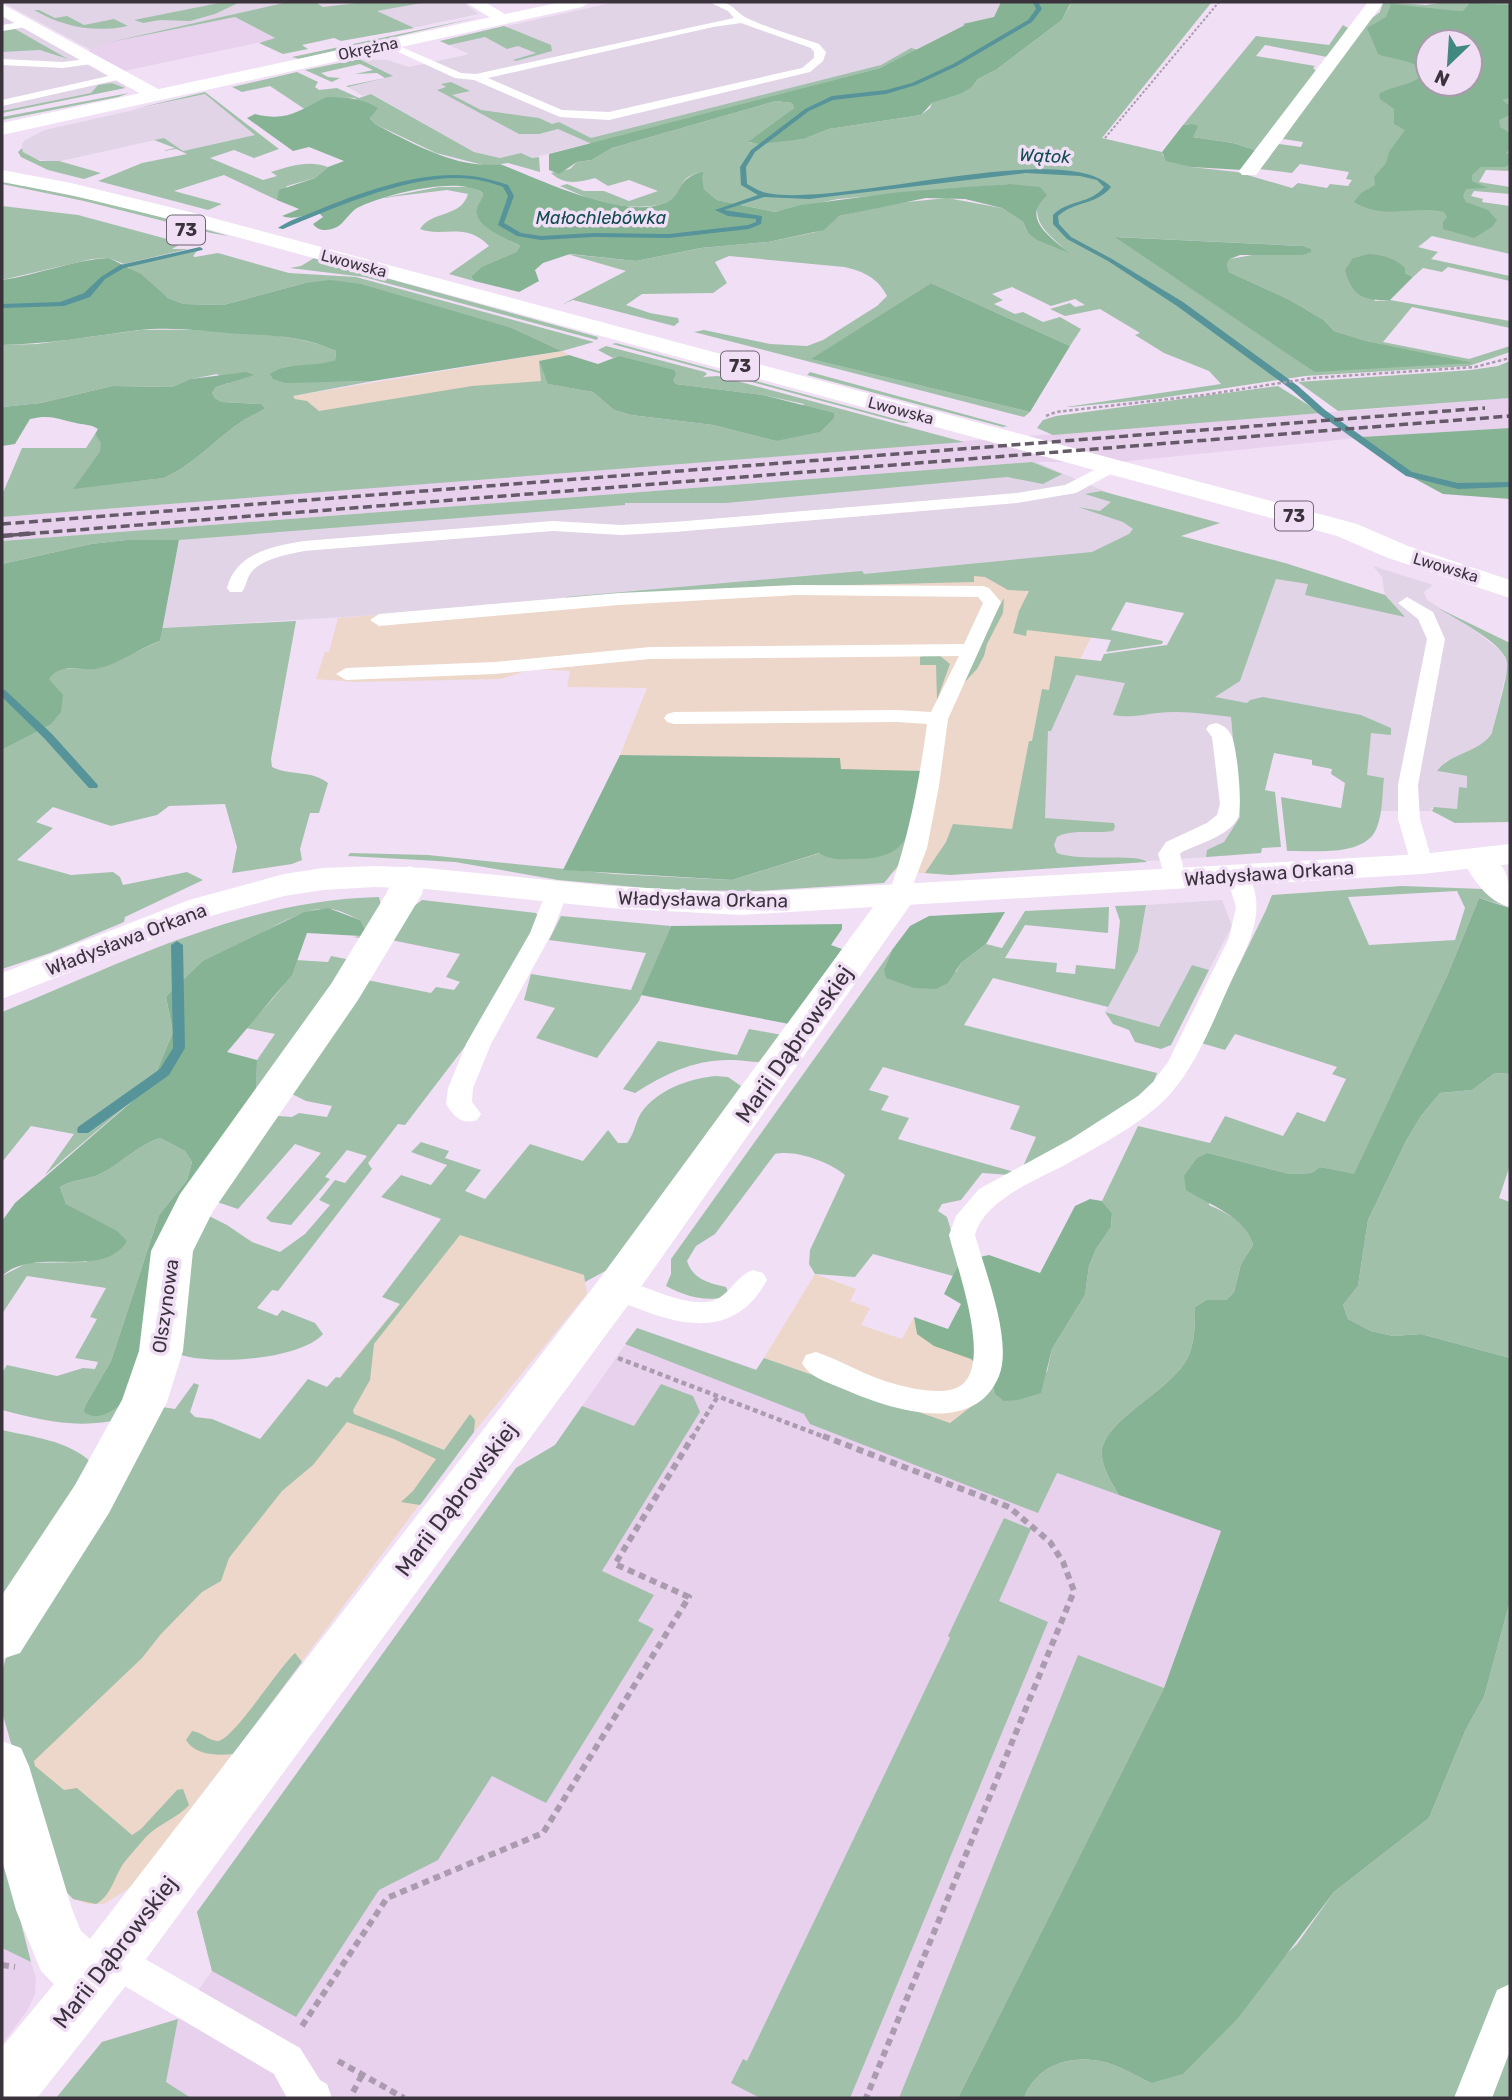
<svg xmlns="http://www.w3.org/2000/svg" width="1512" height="2100" font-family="Rubik,sans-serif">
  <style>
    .commercial { fill: #e1d4e7 }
    .industrial { fill: #edd7ca }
    .built { fill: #e7d1ed }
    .green { fill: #a1c0aa; fill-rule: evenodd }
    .forest { fill: #87b395; fill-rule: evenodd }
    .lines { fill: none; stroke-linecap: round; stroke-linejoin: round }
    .stream { fill: #56949a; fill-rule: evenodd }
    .path-far3 { stroke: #aa9cae; stroke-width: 2; stroke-dasharray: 2.5 2; stroke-linecap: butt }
    .path-far2 { stroke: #aa9cae; stroke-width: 2.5; stroke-dasharray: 3.5 2.5; stroke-linecap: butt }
    .path-far1 { stroke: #aa9cae; stroke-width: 4.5; stroke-dasharray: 5 3.5; stroke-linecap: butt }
    .path { stroke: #aa9cae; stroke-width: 6; stroke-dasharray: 7 5; stroke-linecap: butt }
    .service { fill: #fff; fill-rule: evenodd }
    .minor { fill: #fff; fill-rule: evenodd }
    .tertiary { fill: #fff; fill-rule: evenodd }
    .primary { fill: #fff; fill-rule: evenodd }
    .rail-far1 { stroke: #655b68; stroke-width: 3.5; stroke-dasharray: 9 4.5; stroke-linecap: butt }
    .rail { stroke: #655b68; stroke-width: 4.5; stroke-dasharray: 11 6; stroke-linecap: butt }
    .labels { text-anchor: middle; stroke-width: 7; stroke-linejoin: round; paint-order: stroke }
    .far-street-label { font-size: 16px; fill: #3a333c; stroke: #f1dff6 }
    .far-water-label { font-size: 18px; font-style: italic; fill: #124b50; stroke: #f1dff6 }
    .shield { fill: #f1dff6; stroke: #716774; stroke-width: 2 }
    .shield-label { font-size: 18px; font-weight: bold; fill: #3a333c }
    .street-label { font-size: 19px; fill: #3a333c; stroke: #f1dff6 }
    .near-street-label { font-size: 23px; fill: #3a333c; stroke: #f1dff6 }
  </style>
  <rect width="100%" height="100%" fill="#f1dff6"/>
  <path class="commercial" d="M2 2H462L479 14 388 33 300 3 106 43 91 50Z
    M615 2H1001L994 17 966 25 880 68 532 158 521 153 500 158 474 152 372 94 363 96 348 87 392 76 359 59 387 60 409 67 461 56 469 54 440 41Z
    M2 16 125 86V88L2 113Z
    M205 94 256 135 183 151 164 138 56 162 34 159 23 152 22 144 25 140 45 130Z
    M1036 462 1158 514 1134 556 377 615 162 628 181 532Z
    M1285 563 1385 595 1382 577 1373 566 1433 585 1424 592 1427 600 1472 628 1502 652 1508 664 1492 733 1478 748 1446 761 1439 772 1467 776V788H1459L1457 810 1442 808H1431L1432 811H1381L1376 830 1371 838 1352 847 1359 717 1251 704 1237 855 1043 868 1048 731 1075 671 1214 697 1241 617Z
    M1222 900 1232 926 1209 970 1192 965 1159 1028 1105 1012 1138 951 1146 905Z"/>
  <path class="industrial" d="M562 351 569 355 539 361 548 384 289 421 281 398Z
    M1134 556 1081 657 1048 731 1043 868 950 875 893 871 884 883 820 853 740 757 620 755 647 688 567 687 570 671 532 669 501 679 356 682 316 679 325 652H329L338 618Z
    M457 1233 584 1275 587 1294 474 1432 133 1886 104 1904H88L73 1899 19 1771Z
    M815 1274 856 1289 850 1301 870 1308 861 1325 902 1339 914 1317 917 1334 971 1359 993 1383 977 1402 950 1423 764 1358Z"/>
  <path class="built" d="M235 17 276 39 123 71 88 51 106 43Z
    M1510 398V428L1357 438 1119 462H1032L2 541V517Z
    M637 1328 1221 1530 1164 1688 958 2098H56L102 2042 178 2019 212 1971 197 1912 516 1468 555 1445Z
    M2 1948 31 1962 36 1977 35 1994 27 2011 2 2044Z"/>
  <path class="green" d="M224 2H240L215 14 190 21 160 20 143 23 134 20Z
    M288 2H315L323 7 357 3 427 2 377 11 414 28 341 41 334 38 302 45 308 49 283 54 259 43 275 38 235 17 106 43Z
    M1068 2 1211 3 1102 138 1162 152 1163 156 1191 167 1237 172 1292 188 1298 183 1327 188 1330 184 1348 186 1352 180 1346 179 1349 172 1300 164 1292 173 1259 169 1279 144 1301 147 1303 142 1283 139 1360 27 1380 12 1383 2 1426 5 1447 2H1510V171L1486 170 1479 182 1510 187V194L1474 191 1471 196 1483 199 1482 202 1510 206V254L1432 236 1418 247 1438 252 1431 259 1510 276V281L1448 267 1442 272 1423 268 1413 277C1384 263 1391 249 1353 258L1375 301 1390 300 1510 321V328L1412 307 1383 342 1469 359 1510 346V352L1469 366 1305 376 1154 399 1070 407H1066L1221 384 1209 371 1164 353 1135 335 1140 333 1100 309 1065 316 1050 309 1070 303 1075 307 1085 305 1075 299 1051 306 1012 287 992 294 1003 300 994 304 1015 314 1023 312 1043 322 1060 317 1081 329 1070 346 931 283 812 359 1030 412 1024 417 694 332 704 330 770 344 807 346 823 340 877 306 887 296C878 278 863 271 844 267L729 256 715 262 727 283 713 293 642 294 626 305 650 313 678 318 679 322 674 326 573 300 563 304 626 271 567 254 636 261 701 248 768 242 816 232 839 216 897 203 947 198 1002 208 1023 222 1028 233 1067 252C1055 238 1036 229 1037 207L1009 184 838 199 775 212 717 200 704 189 701 178 704 171C677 178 687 184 672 199 657 212 607 206 590 199 580 195 570 190 560 186L567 184 584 191H604L629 201 658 191 629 180 608 186 595 178C579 182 565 186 551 173L570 169 577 162 592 160 612 148 776 101 792 103 794 108 749 143 804 139 829 129 921 115 930 108 932 103 972 87 978 79 996 70 1062 20 1070 5ZM1428 42H1470V84H1428ZM1117 237 1302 246 1230 259 1227 264 1229 272 1290 300 1324 320 1334 331 1370 342 1314 372Z
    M34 10H39L55 18 67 16 84 25 114 19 128 26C95 33 63 27 34 10Z
    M480 17 299 59 292 57Z
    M1343 25 1348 28 1327 57 1265 45 1256 56 1315 66 1313 68 1317 72 1255 150 1233 143 1193 137 1191 124 1183 125 1256 36 1329 45Z
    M504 26 551 45 552 51 516 61 513 60 536 53 518 46 507 49 485 37 449 45 440 41Z
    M15 29 68 59 40 50 2 52V31Z
    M911 48 918 50 880 68 592 144 558 129 539 134H519L437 90 446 87 441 84 451 82 470 91 452 95 481 110 539 118 552 124 559 122 591 138 881 65Z
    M359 59 393 76 348 87 346 86 385 78 377 73 355 74 373 70 360 64 321 73 328 77 340 78 332 82 305 70Z
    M297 72 318 82 315 87 319 90 337 88 359 98 371 94 474 152 500 158 521 153 532 158 539 157 540 172 508 163 487 166 436 153 375 124 355 98 326 97 306 110 270 86 242 92 232 87Z
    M112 83 125 88 2 113V111L91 93 98 85Z
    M205 92 279 149 254 158 234 150 210 158 263 180 277 176 271 172C291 166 308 160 328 167L315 178 287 186 277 200 224 175 174 191 222 204 208 210 98 181 142 163 187 154 176 149 162 151 175 148 154 140 164 138 183 151 255 135 205 94 134 109Z
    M129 93 118 97 2 120V117Z
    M22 148 23 152 40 161H59L101 173 84 179 48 170 21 157 18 152Z
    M2 181 121 206 229 236 211 233 84 201 2 184Z
    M439 187H472L483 193C483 202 477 206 477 215L491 230 520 246 518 252 471 277 474 281 449 274 489 246C466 221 442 238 420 229 432 210 461 218 468 194L447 190 382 198Z
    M2 206 78 215 182 243 172 249H188L124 264 109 258 92 259 2 280Z
    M197 251 193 256 195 257 218 253 289 273 356 277 594 342 562 351 512 328 305 283 223 305 184 304 168 298 127 266Z
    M314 258 598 337 597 340 364 277 290 268 301 266Z
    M141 330C193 329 290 329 336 351L335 360 322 365 284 367 317 382 373 381 293 396 295 399 307 401 319 411 472 386 541 381 539 361 549 384 593 392 614 410 631 415 713 425 776 441 804 404 763 395 676 384 673 380 619 356 613 358 598 350 606 346 705 372 707 374 703 377 718 376 964 442 2 517V495L22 448H86L95 434 102 443 100 451 74 488 164 478C192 466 216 439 241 422 249 416 258 414 265 408L261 404 222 402 215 398 212 393 216 387 229 383 217 374 192 379 172 387 112 386 41 403 2 407V345L37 344Z
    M616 343 910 423H903L612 344Z
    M1510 361V398L1338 411 1298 382 1471 370 1498 366Z
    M810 372 1007 426H1008L1003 427 807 375Z
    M1278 386 1321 413 1053 435 1037 428 1043 420 1056 416Z
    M1032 462 1062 474 1043 484 1007 477 725 503H625V505L179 540H126L91 544 2 564V541Z
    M1101 491 1220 523 1181 536 1285 563 1385 595 1405 617 1305 595 1308 584 1276 579 1240 681 1215 697 1247 703 1250 700 1263 697 1361 715 1391 728V735L1371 733 1367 775 1384 778C1382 794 1383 812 1377 827 1366 858 1313 850 1287 851L1281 797 1341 808 1345 783 1331 774 1332 769 1312 765V760L1274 753 1265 790 1275 792 1281 847 1262 848 1261 853 1206 857 1207 850 1224 842 1240 817 1231 717C1207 714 1182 710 1157 713 1141 715 1130 718 1113 715L1125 683 1076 675 1051 731H1048L1045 818 1114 823 1115 827 1113 831C1095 834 1072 829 1057 837L1054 845 1057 853C1080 862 1138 853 1147 862L950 875 925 873 946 842 953 824 1012 829 1029 741H1032L1042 689 1049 690 1055 656 1101 661 1104 654 1167 645 1184 613 1126 602 1111 630 1163 641 1162 644 1106 652 1111 640 1027 630 1026 636 1013 633 1019 611 1029 591 1008 590 985 577 974 576V582L729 588 567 600 566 597 862 571 864 574 1092 552 1129 534 1133 529 1123 522 1078 507 1100 511 1111 502 1085 494Z
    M1004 598 1003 613 987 644 984 656 977 669 962 685 971 659Z
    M1438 608 1510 643V822L1455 823 1432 811 1434 807 1457 809 1459 787 1467 788V776L1437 771C1451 752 1478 754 1492 733 1495 719 1509 674 1507 662 1504 643 1454 618 1438 608Z
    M296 621 271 759 272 767C290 776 312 770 328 783L319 813H310L300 849 302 860 292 864 232 873 237 847 225 804 169 806 157 815 111 826 53 807 36 822 53 828 17 860 71 875 113 872 120 877 123 885 187 872 203 880 125 917 124 922 50 953 2 969V750L50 725 48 679 54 671 61 669 100 668 160 641 162 628Z
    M923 655H939L950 664 937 700 936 665H920V657Z
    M909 835 906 856 884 883 758 891 668 890 558 880 455 862 348 856 350 853 428 855 614 874 732 880 820 853Z
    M1402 886 1483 889 1510 907 1479 898 1447 976 1354 1175 1320 1167 1311 1173 1290 1174 1208 1153 1209 1205C1228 1214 1248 1222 1253 1245L1241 1264 1234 1292 1226 1300H1206L1195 1307C1195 1324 1195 1340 1189 1355 1174 1390 1108 1416 1102 1450 1100 1465 1112 1483 1119 1495L1057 1473 1038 1513 810 1424 804 1414 625 1344 637 1328 756 1370 764 1358 950 1423 977 1402 993 1383 1047 1372 1052 1349 1085 1295 1089 1266 1096 1249 1111 1227 1112 1213 1102 1201 1138 1126 1210 1143 1225 1116 1283 1136 1297 1112 1325 1122 1346 1079 1332 1074 1337 1067 1235 1034 1225 1050 1201 1043 1266 910 1272 895ZM1457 891 1465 908 1455 940 1369 945 1348 897Z
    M379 897 382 909 369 939 353 937 361 936 360 920C351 916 340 910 330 909 291 903 200 975 166 997L173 1032 151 1085 45 1175 74 1134 31 1126 2 1162V1012C126 962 243 900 379 897Z
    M422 900 536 913 539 918 534 934 473 1036 405 1125 398 1124 368 1163 372 1169 278 1291 272 1290 257 1308 277 1316 282 1310 315 1323 323 1334C300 1360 213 1365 181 1355L178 1283 203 1213 227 1225 252 1242 280 1252 305 1234 330 1205 319 1200 335 1180 345 1183 367 1156 347 1150 325 1177 330 1179 291 1225 271 1222 266 1218 321 1153 295 1144 238 1209 211 1200 278 1116 292 1117 299 1113 327 1117 332 1106 306 1101 286 1091 367 980 431 993 436 987 454 990 460 982 446 977 460 954 391 940 409 910Z
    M1146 905 1138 951 1108 1007 993 978 964 1025 1157 1073 1152 1086 1131 1105 1021 1171 1036 1137 1010 1129 1020 1106 883 1067 869 1090 889 1096 881 1110 909 1118 898 1139 1018 1173 1010 1175 982 1173 961 1200 942 1204 938 1211 947 1217 960 1261 953 1276 873 1254 855 1277 815 1274 809 1264 810 1250 845 1175C830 1162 795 1149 775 1154L715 1234 696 1246 687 1261C693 1279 708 1283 726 1287L728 1292 725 1297C704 1302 685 1296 666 1286L671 1274V1259L892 950 884 969 956 972 961 963 986 944 1002 948 1025 911 1109 907 1108 933 1025 925 1005 958 1057 963 1056 972 1075 974 1076 965 1115 969 1120 921 1115 906Z
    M561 916 671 926 639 1001 597 1058 536 1038 555 1008 524 1000 531 974 631 990 646 953 549 940Z
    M331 956 346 959 354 965 256 1104 257 1060 275 1034 246 1028C266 1005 286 989 296 960L328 962Z
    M1192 965 1209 970 1171 1045 1161 1049 1135 1042 1129 1030 1113 1024 1105 1012 1159 1027Z
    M749 1029 782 1035 760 1062C750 1062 741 1060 732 1060 695 1059 665 1074 635 1093L623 1089 658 1041 737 1055Z
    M1495 1073 1510 1074V1165L1499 1198 1510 1202V1358L1421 1334 1393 1336 1371 1331 1348 1319 1343 1305 1358 1286 1368 1220 1406 1141 1421 1116 1440 1093 1472 1090Z
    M715 1076 728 1077 741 1086 609 1269 585 1282 584 1275 460 1235 374 1344 370 1380 353 1410 354 1414 444 1450 470 1414 475 1420 474 1432 420 1505 401 1502 413 1491 436 1459 394 1439 347 1422 313 1465 282 1491 229 1558 221 1581 202 1592 161 1634 142 1658 34 1761 35 1766 64 1790 77 1788 132 1835 141 1829 177 1790 183 1789 189 1805C178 1818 159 1823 145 1838 138 1846 130 1855 123 1864 114 1878 111 1896 96 1904L73 1899 61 1886 19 1771 2 1712V1671L12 1638 156 1406 175 1409 194 1383 199 1385 190 1412 195 1417 212 1419 260 1439 308 1379 327 1387 336 1377 340 1378 400 1304 382 1297 441 1219 381 1197 401 1175 431 1185 447 1165 411 1152 421 1142 449 1151 445 1158 481 1170 465 1191 485 1199 530 1144 583 1161 608 1130 618 1143H627C634 1135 635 1123 641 1113 657 1090 688 1079 715 1076Z
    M160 1138 185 1151 192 1162 187 1180 159 1215 111 1361 86 1404 125 1401 112 1421C71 1428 41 1420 2 1410V1373L7 1365 57 1376 83 1368 95 1369 98 1362 75 1358 97 1319 90 1317 106 1288 27 1276 2 1314V1276L27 1263 87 1262 89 1218 66 1204 60 1187C74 1178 88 1181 102 1173 123 1162 138 1145 160 1138Z
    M661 1384 693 1396 700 1412 602 1571 654 1595 638 1621 654 1629 546 1803 492 1776 438 1860 379 1890 296 2017 212 1971 197 1912 516 1468 555 1445 582 1406 634 1426Z
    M2 1430C32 1437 67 1440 91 1462L35 1567 2 1615Z
    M1004 1518 1031 1529 999 1601 1048 1622 850 2098H760L731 2083 743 2059 747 2061 950 1638 948 1636Z
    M1510 1601V2098H1024C1036 2066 1068 2055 1100 2061 1117 2064 1136 2076 1151 2083L1297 1944 1334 1892 1429 1818 1466 1729 1484 1697Z
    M295 1653 302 1662 233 1754C217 1756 195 1755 186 1740L192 1731C201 1732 208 1740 217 1741 232 1742 279 1667 295 1653Z
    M1078 1655 1164 1688 958 2098H899Z
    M2 1819 11 1850 6 1864 31 1962 2 1948Z
    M178 2019 166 2082 191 2098H56L102 2042Z"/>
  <path class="forest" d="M1001 2H1068L1070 4 1062 20 996 70 978 79 972 87 962 93 932 103 921 115 829 129 804 139 760 144 748 142 794 108 792 103 776 101 612 148 592 160 577 162 559 174 549 170V154L880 68 965 25 963 24 994 17Z
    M1470 3 1510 5V98L1502 100 1510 106V115L1499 120 1500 127 1510 133V148L1506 153 1510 155V164L1505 167H1481L1472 175V181L1488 188 1466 189 1463 196 1466 202 1488 210 1497 220 1492 227 1474 238 1443 229V222L1447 217 1444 212C1414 205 1385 221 1354 202L1361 193 1375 185 1374 177 1386 163 1389 152 1405 130 1394 124V109L1380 99 1379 94C1393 85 1412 86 1424 74 1418 59 1391 60 1378 54L1367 28 1386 17 1391 4 1457 11H1463ZM1428 42H1470V84H1428Z
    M326 97C345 97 362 98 378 108L370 118 375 124C411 143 459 170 500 164 541 180 623 220 665 203 684 195 674 179 704 171L702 178 704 189 717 200 775 212 801 205 900 192 1009 184 1040 187 1047 195C1044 199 1038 204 1037 209 1032 227 1058 243 1069 253L1037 240 1028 233 1023 222 1002 208 965 199 926 198 839 216 824 230 768 242 701 248 636 261 570 254 543 263 535 270 539 281 519 292 474 281 471 277 482 267 517 252 520 246C509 239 473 227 477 209 478 203 483 200 483 193 459 175 383 195 357 208 349 213 345 222 337 227 328 231 319 232 313 224L323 217 320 214C306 213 295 221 282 216L299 209 277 200 279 190 315 178 328 167 344 161 309 147 293 151 247 118 255 114C286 122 299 111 326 97Z
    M1191 124 1198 126 1193 137 1233 143 1255 150 1243 170 1191 167 1166 161 1162 152 1183 125Z
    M1115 237 1302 246 1311 249V252L1302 255H1240L1230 259 1227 264 1229 272 1290 300 1324 320 1334 331 1370 342 1473 363 1314 372Z
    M1369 254C1383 255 1395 258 1405 268V273L1413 277 1390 300C1363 301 1352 296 1345 270L1353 258Z
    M109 258 141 274 168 298 184 304 223 305 305 283 330 280 361 284 512 328 562 351 373 381 285 383 273 379 270 374C288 361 314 368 335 360L336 351C307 337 273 335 242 334 209 332 173 326 140 330 94 336 49 344 2 345V280C38 275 72 260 109 258Z
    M931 283 1070 346 1030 412 811 359Z
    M569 355 598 364 619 356 674 370 676 374 673 380 676 384 763 395 834 413V418L820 432 776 441 713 425 631 415 614 410 593 392 548 384 539 361Z
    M246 372 254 375 216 387 212 393 215 398 222 402 261 404 265 408C258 414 249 416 241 422 216 439 192 466 164 478L73 489 100 451 101 443 95 434 98 429C91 424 84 425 76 423 58 419 50 414 30 419L15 444 2 446V407L41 403 112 386 172 387 191 379Z
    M1510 428V485H1459L1410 473 1362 437Z
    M1408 475 1458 486H1510V499L1443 494Z
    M126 540H179L160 641C140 648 120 663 100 668 81 673 61 661 49 679L63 695 61 712 50 725 2 750V564L91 544Z
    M620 755 840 758 841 769 923 771C912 820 918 859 857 859 843 859 831 861 819 853L732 880 563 870Z
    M1479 898 1510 908V1074L1495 1073 1472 1090 1440 1093 1421 1116 1406 1141 1368 1220 1358 1286 1343 1305 1348 1319 1371 1331 1393 1336 1421 1334 1510 1358V1601L1484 1697 1466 1729 1429 1818 1334 1892 1238 2018 1183 2074 1151 2083C1136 2076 1117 2064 1100 2061 1068 2055 1036 2066 1024 2098H958L1164 1688 1221 1531 1119 1495C1112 1483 1100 1465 1102 1450 1108 1416 1174 1390 1189 1355 1195 1340 1195 1324 1195 1307L1206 1300H1226L1234 1292 1241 1264 1253 1245C1247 1217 1209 1205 1186 1190L1184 1176 1197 1158 1208 1153 1290 1174 1311 1173 1320 1167 1354 1174 1447 976Z
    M328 908 360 920 365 930 361 936 307 933 292 975 227 1052 257 1060 256 1104 125 1401C113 1410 99 1423 84 1412L86 1404 111 1361 159 1215 187 1180 192 1162 185 1151 160 1138C138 1145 123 1162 102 1173 88 1181 74 1178 60 1187L66 1204 117 1231 127 1241C103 1281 35 1245 2 1276V1221L15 1203 151 1085 173 1032 166 997 203 961 304 912Z
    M1005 912 986 944 961 963 948 983 936 989 914 988 886 978 884 969 892 950 910 926 929 916Z
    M842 924V929L831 945 842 949 789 1024 641 995 671 926Z
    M1090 1199 1102 1201 1112 1213 1111 1227 1096 1249 1089 1266 1085 1295 1052 1349 1041 1393 1018 1400 1004 1401 995 1394 993 1383 971 1359 934 1346 917 1334 914 1317 948 1329 961 1304 944 1294 960 1261 989 1255 1040 1273 1075 1206Z"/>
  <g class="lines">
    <path class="stream" d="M1033 2H1038L1042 9 1032 22 957 66 916 85 886 94 833 100 809 111 755 152 746 167 747 184C753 187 760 192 767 193 841 208 1064 138 1111 187 1097 205 1074 201 1058 216L1059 224 1071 237 1112 259 1183 302 1298 386 1325 410 1412 472 1458 483 1510 482V487L1458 489 1406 476 1319 414 1292 390 1177 306 1108 261 1067 239 1053 224V215C1067 200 1091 204 1104 187L1097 180 1080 176 1026 173 809 199 764 197 724 210 762 216 761 224 749 229 669 238 593 237 541 240 517 236 498 225 508 196 503 187C497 185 490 182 483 181 424 167 337 207 283 229L278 228C289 220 304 216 318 210 360 193 408 175 455 175 474 175 490 179 508 185L514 196 504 223 521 233 541 236 593 233 669 234 748 225 756 222V219L728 216 715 210 758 195 741 185 740 167 751 150 805 109 832 96 886 90 912 83 953 64 1028 20 1036 9Z
      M200 247 203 249 202 250 124 268 105 279 90 297 64 306 2 308V304L60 302 84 293 101 277 120 265Z
      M2 689 5 690 52 734 97 784 98 786 97 788H89L44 738 2 697Z
      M177 941 183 945 185 1048 169 1075 88 1133H78L77 1130 78 1127 160 1069 173 1048 171 945Z"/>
    <path class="path-far3" d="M1105 138 1219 2"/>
    <path class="path-far2" d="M1046 416 1056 412 1204 395 1312 378 1475 367 1510 358"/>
    <path class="path-far1" d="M618 1358 827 1438
      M692 1438 718 1396"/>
    <path class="path" d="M823 1436 1009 1507 1050 1542 1063 1562 1074 1591 866 2098
      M2 1965 15 1967
      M302 2026 387 1898 543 1833 689 1597 615 1564 693 1436
      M338 2061 404 2098
      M353 2092 362 2075"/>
    <path class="service" d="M709 2C737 1 730 10 749 19 770 29 796 36 819 44L826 52 823 61 810 72 609 120 560 117 474 80 455 78 381 44 390 42 461 73 476 74 734 18 728 11ZM741 23 811 48 814 52V58L802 68 609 112 562 110 488 78 713 27Z
      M28 21 32 22V26L2 31V25Z
      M94 58 100 61 98 63 63 68 2 65V59L63 62Z
      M122 73 126 74V78L2 106V100Z
      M1112 461 1120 466 1118 470 1076 493 1017 503 674 532 621 535 553 531 304 551C286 555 258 559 249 576 246 581 246 587 242 592H230L227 588C236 553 273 546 304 541L553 521 621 525 674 522 1017 493 1065 485Z
      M796 585 983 586 989 588 1001 602 948 719 939 786 927 848 907 901H891L888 896C908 840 919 784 927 724L897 722 674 724 667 722 664 718 667 714 674 712 897 710 931 712 959 656 650 659 495 674 346 680 336 674 346 668 495 662 650 647 964 644 983 603 978 597 796 595 619 605 379 626 370 620 379 614 619 593Z
      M1407 597 1433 612 1445 639 1418 785 1420 819 1433 864 1430 869H1414L1411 864 1398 819V785L1427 639 1418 619 1398 603Z
      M1216 723C1223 725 1229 729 1232 737 1237 749 1243 806 1238 818 1229 836 1198 844 1182 852L1180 854 1186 879 1183 884H1167L1158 854 1166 842 1207 823 1217 815 1220 804 1212 737 1206 729 1209 725Z
      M1237 868 1245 870C1268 904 1252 938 1236 970 1217 1011 1201 1058 1171 1093 1148 1120 1101 1145 1070 1162 1040 1179 985 1198 975 1235 985 1271 1013 1341 999 1376 973 1439 887 1408 841 1388 827 1382 809 1377 802 1363L806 1355 816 1352C843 1361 867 1377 895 1384 913 1389 947 1397 963 1384 991 1359 957 1268 949 1235L956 1216 979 1189 1071 1139 1138 1096 1153 1082 1168 1062 1229 938 1236 907 1226 875 1229 870Z
      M557 885 565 887 568 892 552 933 491 1044 473 1088 472 1102 481 1114 477 1120C462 1125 454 1117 446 1104L448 1088 466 1044 530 933 546 892 549 887Z
      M753 1270 763 1273 767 1280C736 1337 686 1328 634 1307 622 1303 608 1300 602 1289L606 1282C630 1274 672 1305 706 1302 728 1301 734 1276 753 1270Z
      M112 1940 300 2048 320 2080 327 2084 332 2098H287L274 2074 99 1971 94 1958 99 1945Z
      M1510 1984V2051L1492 2098H1454L1497 1990Z"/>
    <path class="minor" d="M465 2H485L513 19 505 24 499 23Z
      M1368 2H1384L1256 175H1242L1239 171 1242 167Z
      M2 4 160 90 163 94 154 99 148 98 2 16Z
      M1481 854C1509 861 1510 882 1510 907 1487 901 1477 883 1464 864L1469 857Z
      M409 866 421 870 426 877 422 894 358 1000 213 1211 193 1251 183 1351 167 1402 109 1513 20 1653 2 1659V1595L75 1485 122 1400 139 1351 151 1251 180 1194 331 984 386 894 397 870Z
      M899 885 911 888 917 896 911 904 631 1301 132 1978 37 2098H2V2047L54 1984 41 1971 16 1910 2 1860V1741L21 1748 29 1766 72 1909 81 1931 90 1939 601 1277 887 888Z"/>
    <path class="tertiary" d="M561 2H590L582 7 2 135V123Z
      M1510 844V864L1422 874 741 915 609 908 426 889 375 887 323 890 284 896 214 915 2 999V973L189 900 284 874 323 868 375 866 426 868 609 886 741 893 1422 854Z"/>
    <path class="primary" d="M2 170 71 183 194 213 1357 524 1408 546 1510 580V598L1388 558 1337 536 181 222 71 195 2 182Z"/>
    <path class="rail-far1" d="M2 524 1485 408
      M13 535 1510 416"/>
    <path class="rail" d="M2 536 35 533"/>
  </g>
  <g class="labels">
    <g class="far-street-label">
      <text transform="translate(368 48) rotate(-12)" y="6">Okrężna</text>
      <text transform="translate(354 263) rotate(15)" y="6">Lwowska</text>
      <text transform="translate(901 410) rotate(15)" y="6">Lwowska</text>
      <text transform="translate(1446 567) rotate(17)" y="6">Lwowska</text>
    </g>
    <g class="far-water-label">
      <text transform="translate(1045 156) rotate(3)" y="6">Wątok</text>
      <text x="601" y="224">Małochlebówka</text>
    </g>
    <g class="shield">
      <rect x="167" y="215.5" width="38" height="29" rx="5"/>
      <rect x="721" y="351.5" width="38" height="29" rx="5"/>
      <rect x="1275" y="501.5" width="38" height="29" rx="5"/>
    </g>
    <g class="shield-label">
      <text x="186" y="236">73</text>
      <text x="740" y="372">73</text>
      <text x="1294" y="522">73</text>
    </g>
    <g class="street-label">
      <text transform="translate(1269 873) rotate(-4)" y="7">Władysława Orkana</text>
      <text transform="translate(703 899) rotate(1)" y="7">Władysława Orkana</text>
      <text transform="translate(126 939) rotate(-21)" y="7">Władysława Orkana</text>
      <text transform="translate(165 1306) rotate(-82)" y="7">Olszynowa</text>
    </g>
    <g class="near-street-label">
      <text transform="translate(794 1044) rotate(-55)" y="8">Marii Dąbrowskiej</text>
      <text transform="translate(456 1499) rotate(-53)" y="8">Marii Dąbrowskiej</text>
      <text transform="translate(115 1952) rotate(-52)" y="8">Marii Dąbrowskiej</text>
    </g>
  </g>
  <rect width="1512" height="2100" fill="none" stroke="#3a333c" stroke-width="7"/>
  <g transform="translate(1449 63) rotate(205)"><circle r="33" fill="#f1dff6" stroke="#a89aac" stroke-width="2"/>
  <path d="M0-5L12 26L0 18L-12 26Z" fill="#418880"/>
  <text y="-10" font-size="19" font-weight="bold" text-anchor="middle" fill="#3a333c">N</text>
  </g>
</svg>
